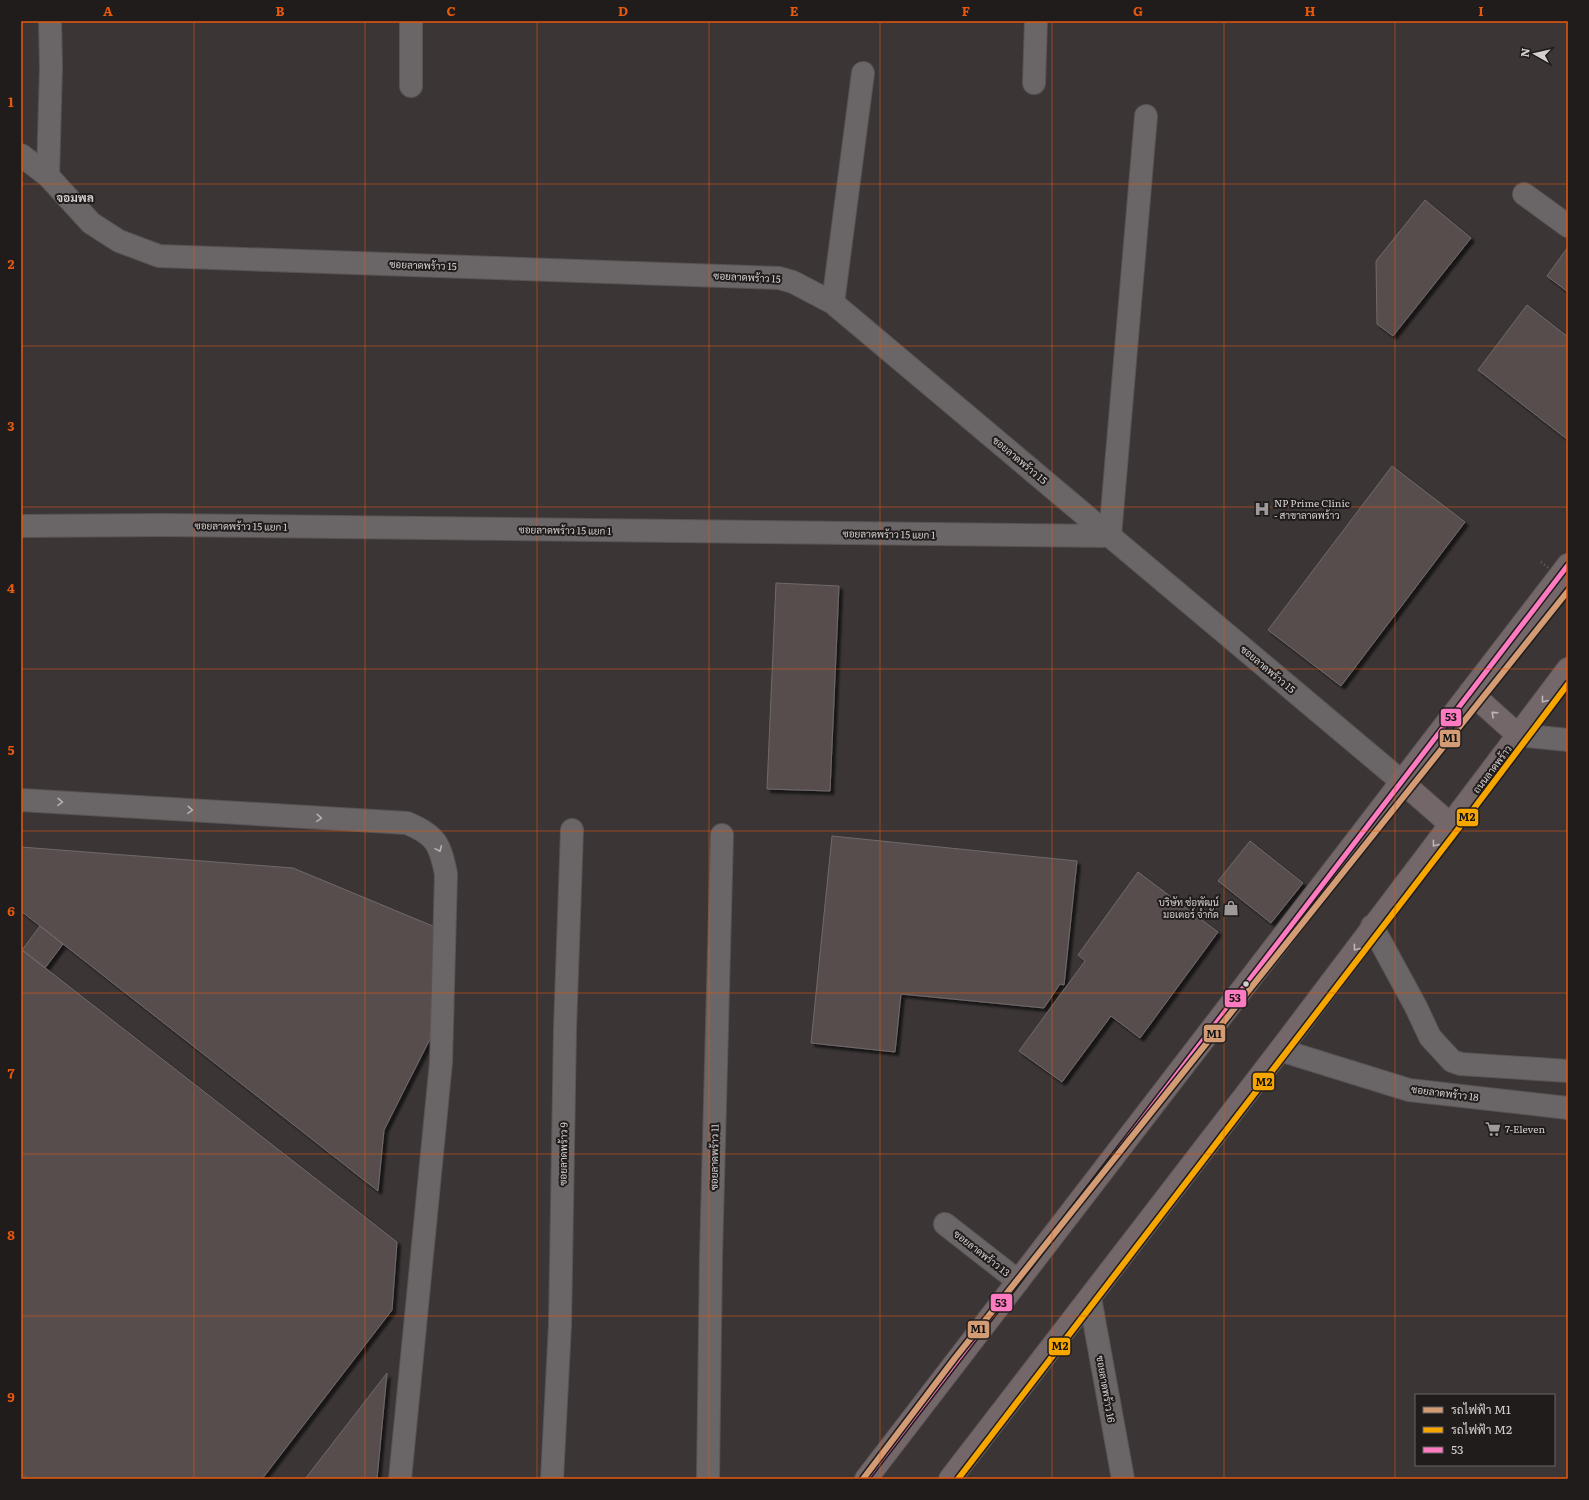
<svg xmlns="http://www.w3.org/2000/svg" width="1589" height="1500" font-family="Literata,Sarabun,serif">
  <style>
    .building { fill: #584d4e; stroke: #6f6a6b; filter: url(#shadow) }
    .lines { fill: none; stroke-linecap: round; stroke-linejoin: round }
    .minor-casing { stroke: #595354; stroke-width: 24 }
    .major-casing { stroke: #595354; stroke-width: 24 }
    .minor { stroke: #6a6566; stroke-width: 22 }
    .major { stroke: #74676a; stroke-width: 22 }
    .path-bridge { stroke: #686465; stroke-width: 2.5; stroke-dasharray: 1 3; stroke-linecap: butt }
    .bus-1-casing { stroke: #211c1c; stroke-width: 8 }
    .bus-1 { stroke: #fe7ac1; stroke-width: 5 }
    .metro-1-casing { stroke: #211c1c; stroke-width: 9 }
    .metro-2-casing { stroke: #211c1c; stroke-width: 9 }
    .metro-1 { stroke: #d39c74; stroke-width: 6 }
    .metro-2 { stroke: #f7a600; stroke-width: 6 }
    .oneway { stroke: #beb5b6 }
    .oneway2 { stroke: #b6afb0 }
    .grid { fill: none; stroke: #e8590c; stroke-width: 1; stroke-opacity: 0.55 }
    .bus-dot { fill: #d6cfd0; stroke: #211c1c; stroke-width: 1.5 }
    .labels { text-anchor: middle; stroke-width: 4; stroke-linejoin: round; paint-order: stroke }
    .street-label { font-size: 10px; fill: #d6cfd0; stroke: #211c1c }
    .poi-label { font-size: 10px; fill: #d6cfd0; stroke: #211c1c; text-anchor: start }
    .quarter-label { font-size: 12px; font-weight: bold; fill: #d6cfd0; stroke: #211c1c }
    .line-badge { stroke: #211c1c; stroke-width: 1.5 }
    .pale-badge-label { font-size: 11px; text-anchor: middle; font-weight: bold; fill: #111 }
    .neatline { fill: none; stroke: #e8590c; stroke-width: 1.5 }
    .grid-label { font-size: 13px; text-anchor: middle; font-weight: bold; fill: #e8590c }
  </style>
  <defs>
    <filter id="shadow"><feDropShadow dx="3.5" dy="3.5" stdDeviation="1" flood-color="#0009"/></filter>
  </defs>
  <rect width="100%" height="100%" fill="#3b3536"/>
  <path class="building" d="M1425 200 1471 238 1393 336 1377 324 1376 261Z
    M1568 247V292L1547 276Z
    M1527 305 1568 337V440L1478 370Z
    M1392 466 1465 522 1341 686 1268 630Z
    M776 583 839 586 830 791 767 789Z
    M832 836 1077 861 1064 985 1060 984 1044 1008 901 994 895 1052 811 1043Z
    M1250 841 1303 883 1271 923 1218 881Z
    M21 847 293 868 435 927 430 1039 384 1130 378 1191 21 911Z
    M1138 872 1218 932 1140 1038 1111 1016 1062 1082 1019 1051 1085 961 1078 955Z
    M40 926 63 944 45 968 22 950Z
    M21 949 397 1242 392 1310 262 1479H27L21 1474Z
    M387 1373 377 1479H305Z"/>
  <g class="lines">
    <defs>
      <path id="minor" d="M1034 83 1036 21
        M411 86V21
        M21 155 48 176 91 223 119 241 159 256 779 278 793 282 833 303 1401 781
        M48 176 51 67 50 21
        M1524 194 1568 226
        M833 303 863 73
        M21 526 164 525 1110 536 1146 116
        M1518 735 1568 740
        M21 800 407 823C436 835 440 844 446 874L441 1062 400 1479
        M1372 926 1416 1007 1430 1037 1452 1061 1461 1064 1568 1071
        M1280 1050 1409 1090 1568 1108
        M945 1224 1018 1281
        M1090 1298 1123 1479
        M552 1479 560 1325 565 1029 572 830
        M708 1479 711 1256 722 835"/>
      <path id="major" d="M1470 692 1518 735
        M1401 781 1450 824
        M866 1479 1568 565
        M950 1479 1280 1050 1568 669"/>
    </defs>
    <use href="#minor" class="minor-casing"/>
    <use href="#major" class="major-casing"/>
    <use href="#minor" class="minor"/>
    <use href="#major" class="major"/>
    <path class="path-bridge" d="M1541 562 1568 583"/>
    <defs>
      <path id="bus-1" d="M866 1479 1568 565"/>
    </defs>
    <use href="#bus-1" class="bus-1-casing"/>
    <use href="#bus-1" class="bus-1"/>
    <defs>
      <path id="metro-1" d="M863 1479 955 1358 1568 591"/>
      <path id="metro-2" d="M958 1479 1475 807 1568 684"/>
    </defs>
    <use href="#metro-1" class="metro-1-casing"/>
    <use href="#metro-2" class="metro-2-casing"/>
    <use href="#metro-1" class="metro-1"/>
    <use href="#metro-2" class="metro-2"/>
  </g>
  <defs><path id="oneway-chevron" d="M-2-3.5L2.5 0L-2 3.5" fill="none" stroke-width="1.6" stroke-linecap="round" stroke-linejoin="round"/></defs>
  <g class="oneway">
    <use href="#oneway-chevron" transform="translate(1544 700) rotate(128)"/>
    <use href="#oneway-chevron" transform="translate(1494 714) rotate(-138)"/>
    <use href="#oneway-chevron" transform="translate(1435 844) rotate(127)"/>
    <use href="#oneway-chevron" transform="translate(1356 948) rotate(127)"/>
  </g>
  <g class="oneway2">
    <use href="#oneway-chevron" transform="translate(60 802) rotate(3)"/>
    <use href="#oneway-chevron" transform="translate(190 810) rotate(4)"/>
    <use href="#oneway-chevron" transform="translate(319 818) rotate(4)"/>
    <use href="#oneway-chevron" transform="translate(439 849) rotate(66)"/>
  </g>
  <path class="grid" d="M194 21V1479M365 21V1479M537 21V1479M709 21V1479M880 21V1479M1052 21V1479M1224 21V1479M1395 21V1479M21 184H1568M21 346H1568M21 507H1568M21 669H1568M21 831H1568M21 993H1568M21 1154H1568M21 1316H1568"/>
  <defs>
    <symbol id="hospital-bare" viewBox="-9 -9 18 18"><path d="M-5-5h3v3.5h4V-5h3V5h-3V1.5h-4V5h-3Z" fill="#a0999a" stroke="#211c1c" stroke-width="2.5" paint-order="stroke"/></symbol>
    <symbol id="shop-bare" viewBox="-9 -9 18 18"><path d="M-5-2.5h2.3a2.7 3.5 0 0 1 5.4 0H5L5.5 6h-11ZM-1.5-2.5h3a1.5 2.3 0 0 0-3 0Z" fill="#a0999a" stroke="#211c1c" stroke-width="2.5" paint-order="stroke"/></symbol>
    <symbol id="supermarket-bare" viewBox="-9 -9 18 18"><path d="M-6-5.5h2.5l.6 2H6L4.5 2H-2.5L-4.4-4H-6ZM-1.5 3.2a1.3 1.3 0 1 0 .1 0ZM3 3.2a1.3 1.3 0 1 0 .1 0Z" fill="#a0999a" stroke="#211c1c" stroke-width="2.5" paint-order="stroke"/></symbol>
  </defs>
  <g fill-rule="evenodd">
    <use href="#hospital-bare" x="1251" y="498" width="22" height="22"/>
    <use href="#shop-bare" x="1220" y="897" width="22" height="22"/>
    <use href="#supermarket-bare" x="1482" y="1118" width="22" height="22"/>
  </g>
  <circle class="bus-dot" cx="1246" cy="984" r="3.5"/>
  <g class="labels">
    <g class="street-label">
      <text transform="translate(423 265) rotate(2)" y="4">ซอยลาดพร้าว 15</text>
      <text transform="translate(747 277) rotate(3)" y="4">ซอยลาดพร้าว 15</text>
      <text transform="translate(1020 460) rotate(40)" y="4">ซอยลาดพร้าว 15</text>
      <text transform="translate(241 526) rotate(1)" y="4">ซอยลาดพร้าว 15 แยก 1</text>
      <text transform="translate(565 530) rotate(1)" y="4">ซอยลาดพร้าว 15 แยก 1</text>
      <text transform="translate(889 534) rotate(1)" y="4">ซอยลาดพร้าว 15 แยก 1</text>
      <text transform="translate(1268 669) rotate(40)" y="4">ซอยลาดพร้าว 15</text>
      <text transform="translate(1492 769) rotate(-53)" y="4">ถนนลาดพร้าว</text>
      <text transform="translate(1445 1093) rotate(7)" y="4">ซอยลาดพร้าว 18</text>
      <text transform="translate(563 1154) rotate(-89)" y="4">ซอยลาดพร้าว 9</text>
      <text transform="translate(714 1157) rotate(-89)" y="4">ซอยลาดพร้าว 11</text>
      <text transform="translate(982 1253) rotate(38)" y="4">ซอยลาดพร้าว 13</text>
      <text transform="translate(1106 1389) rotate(80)" y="4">ซอยลาดพร้าว 16</text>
    </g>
    <g class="poi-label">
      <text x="1274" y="507">NP Prime Clinic<tspan x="1274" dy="12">- สาขาลาดพร้าว</tspan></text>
      <text x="1219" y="906" text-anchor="end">บริษัท ช่อพัฒน์<tspan x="1219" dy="12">มอเตอร์ จำกัด</tspan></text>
      <text x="1505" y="1133">7-Eleven</text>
    </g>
    <g class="quarter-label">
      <text x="75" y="202">จอมพล</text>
    </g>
  </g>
  <g class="line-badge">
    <rect x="1440" y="708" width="22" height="19" rx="4" fill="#fe7ac1"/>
    <rect x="1439" y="729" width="22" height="19" rx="4" fill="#d39c74"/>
    <rect x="1456" y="808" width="23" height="19" rx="4" fill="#f7a600"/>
    <rect x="1224" y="989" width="23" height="19" rx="4" fill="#fe7ac1"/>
    <rect x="1203" y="1024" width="23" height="19" rx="4" fill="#d39c74"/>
    <rect x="1252" y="1072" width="23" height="19" rx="4" fill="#f7a600"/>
    <rect x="990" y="1293" width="23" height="19" rx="4" fill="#fe7ac1"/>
    <rect x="967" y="1320" width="23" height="19" rx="4" fill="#d39c74"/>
    <rect x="1048" y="1337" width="23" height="19" rx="4" fill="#f7a600"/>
  </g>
  <g class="pale-badge-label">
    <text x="1451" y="721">53</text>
    <text x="1450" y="742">M1</text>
    <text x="1467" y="821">M2</text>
    <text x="1235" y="1002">53</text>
    <text x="1214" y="1038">M1</text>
    <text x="1264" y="1086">M2</text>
    <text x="1001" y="1307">53</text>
    <text x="978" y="1333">M1</text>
    <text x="1060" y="1350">M2</text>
  </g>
  <rect width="1589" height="1500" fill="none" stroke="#211c1c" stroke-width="44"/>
  <rect x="1415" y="1394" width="140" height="72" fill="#211c1c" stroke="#696464"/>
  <rect x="1423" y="1407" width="20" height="6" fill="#d39c74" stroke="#696464"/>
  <text x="1451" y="1414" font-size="12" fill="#d6cfd0">รถไฟฟ้า M1</text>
  <rect x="1423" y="1427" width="20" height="6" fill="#f7a600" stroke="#696464"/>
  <text x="1451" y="1434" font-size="12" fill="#d6cfd0">รถไฟฟ้า M2</text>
  <rect x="1423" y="1447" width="20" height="6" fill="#fe7ac1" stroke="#696464"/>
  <text x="1451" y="1454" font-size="12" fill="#d6cfd0">53</text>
  <g transform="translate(1535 54) rotate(278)" stroke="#211c1c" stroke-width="3" paint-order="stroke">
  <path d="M0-3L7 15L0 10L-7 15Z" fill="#d6cfd0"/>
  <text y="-6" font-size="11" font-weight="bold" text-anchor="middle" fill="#d6cfd0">N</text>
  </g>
  <rect x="22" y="22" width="1545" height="1456" class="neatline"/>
  <g class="grid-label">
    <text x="108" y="16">A</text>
    <text x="280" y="16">B</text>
    <text x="451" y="16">C</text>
    <text x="623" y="16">D</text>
    <text x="794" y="16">E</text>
    <text x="966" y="16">F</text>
    <text x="1138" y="16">G</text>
    <text x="1310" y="16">H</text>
    <text x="1481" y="16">I</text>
    <text x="11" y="107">1</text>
    <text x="11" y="269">2</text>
    <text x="11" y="431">3</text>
    <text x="11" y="593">4</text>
    <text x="11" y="755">5</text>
    <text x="11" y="916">6</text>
    <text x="11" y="1078">7</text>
    <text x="11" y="1240">8</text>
    <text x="11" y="1402">9</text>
  </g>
</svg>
